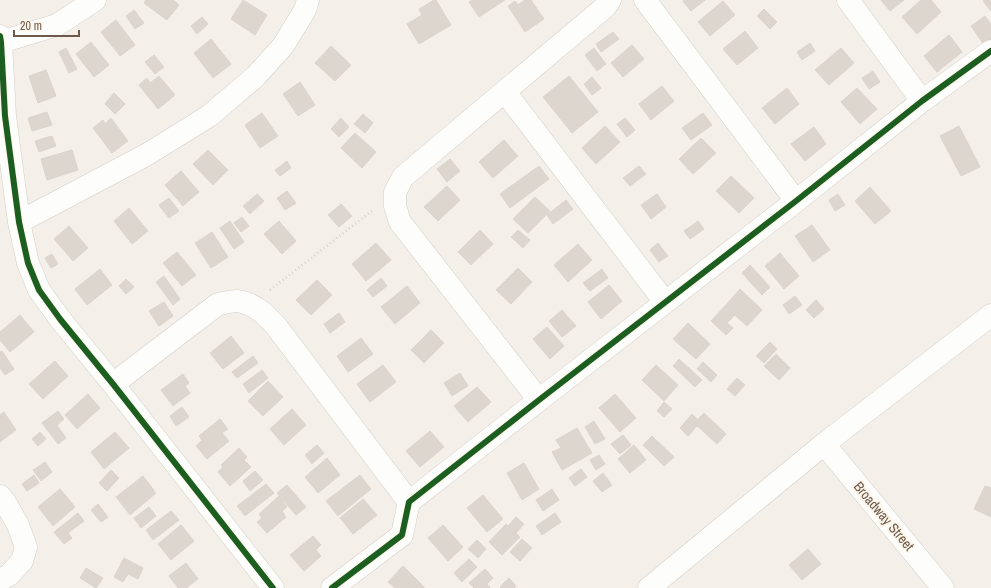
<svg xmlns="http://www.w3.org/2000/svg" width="991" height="588" font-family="'Archivo Narrow',sans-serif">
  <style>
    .building { fill: #ddd6cf; stroke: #dcd4cc }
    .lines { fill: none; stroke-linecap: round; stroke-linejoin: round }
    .street-casing { stroke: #d3cdc7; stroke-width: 23 }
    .secondary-casing { stroke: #d2ccc4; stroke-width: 23 }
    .path { stroke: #d6cfca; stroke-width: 2.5; stroke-dasharray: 1 3; stroke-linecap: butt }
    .street { stroke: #fdfdfc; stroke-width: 22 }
    .secondary { stroke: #fdfdfc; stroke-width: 22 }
    .cycleway-casing { stroke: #fcf6ea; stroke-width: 8 }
    .cycleway { stroke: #1b5e20; stroke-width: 6 }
    .labels { text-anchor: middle; stroke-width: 4; stroke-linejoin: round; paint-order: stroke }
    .street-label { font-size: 14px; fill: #6e5a4d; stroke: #fcf6ea }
  </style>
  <rect width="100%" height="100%" fill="#f4f0e9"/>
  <path class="building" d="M146 0H173L179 5 167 20 144 3Z
    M243 0 267 15 255 35 231 19Z
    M434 0H436L451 25 419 44 407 24 422 15 419 9Z
    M472 0H505L479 17 469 2Z
    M525 0H531L544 19 525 32 508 6 515 1 518 5Z
    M685 0H705L691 11 683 1Z
    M881 0H904L890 11Z
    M921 0H931L941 12 917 34 902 17Z
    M984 0H991V11L983 1Z
    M723 1 735 15 710 36 698 22Z
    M764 9 777 22 770 29 757 16Z
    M134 10 144 23 135 29 126 16Z
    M985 16 991 24V40L984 45 971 26Z
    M202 17 208 24 197 34 191 26Z
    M116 20 135 45 120 56 101 32Z
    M745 31 758 48 737 65 723 49Z
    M613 32 619 39 601 52 596 44Z
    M949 35 962 52 937 72 924 56Z
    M211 39 231 64 213 78 194 53Z
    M91 42 109 65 94 77 76 54Z
    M810 43 815 51 802 60 797 52Z
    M632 45 644 59 623 77 611 63Z
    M331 46 351 65 335 81 315 63Z
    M66 48 77 69 69 73 59 52Z
    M594 48 606 64 597 71 585 55Z
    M841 48 854 63 829 85 815 70Z
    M154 55 164 67 155 74 145 62Z
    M46 70 56 96 38 103 29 76Z
    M873 71 880 82 869 89 862 78Z
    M159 76 175 95 158 109 139 85 147 78 150 83Z
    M569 76 598 112 572 133 543 97Z
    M592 77 601 88 592 95 584 84Z
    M300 82 315 105 298 116 283 94Z
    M662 86 674 101 651 120 639 104Z
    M787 88 799 104 775 124 762 108Z
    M857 88 877 109 860 124 841 102Z
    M114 93 125 104 115 114 105 104Z
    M47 112 52 125 32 131 28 118Z
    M262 113 278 136 260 148 245 125Z
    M703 113 712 125 691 140 682 128Z
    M363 114 373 123 365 133 354 124Z
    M111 118 128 141 112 153 93 128 103 120 105 124Z
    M341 118 349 127 339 137 331 129Z
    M625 118 635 130 627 137 617 124Z
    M605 126 620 142 596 164 582 148Z
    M959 126 980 167 961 176 940 136Z
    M814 127 826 144 805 161 791 144Z
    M355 133 376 152 362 168 341 148Z
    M52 136 56 146 39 152 35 141Z
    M701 138 716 153 693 174 679 159Z
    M504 140 518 156 493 178 479 162Z
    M72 150 78 170 47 180 41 159Z
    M208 150 228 170 213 185 193 164Z
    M450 159 460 171 447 182 437 169Z
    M287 161 291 168 280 176 275 170Z
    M539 166 549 179 510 208 500 194Z
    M639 166 646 174 630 186 623 178Z
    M181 171 199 192 183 206 165 185Z
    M731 176 754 198 739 213 716 191Z
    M447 186 460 200 438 221 424 207Z
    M870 187 891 211 875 224 855 201Z
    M287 191 296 203 285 210 277 198Z
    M257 194 264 201 250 214 243 206Z
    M657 194 666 207 651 219 641 205Z
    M838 194 845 205 835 211 829 200Z
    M535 197 550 211 528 233 513 219Z
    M169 198 179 211 169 218 159 205Z
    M566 200 573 209 553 224 547 215Z
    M341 204 352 216 339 227 328 215Z
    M129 208 148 231 132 244 114 221Z
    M242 217 249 226 241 232 234 223Z
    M230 221 244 242 234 249 220 228Z
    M279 221 296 241 282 254 264 234Z
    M698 221 704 229 690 239 684 231Z
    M812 225 830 250 813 262 795 236Z
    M69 226 88 248 73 261 54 239Z
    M480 230 493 244 471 265 458 252Z
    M518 230 530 240 523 248 511 237Z
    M212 232 228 257 211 268 195 243Z
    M376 243 391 260 366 281 352 264Z
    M658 243 668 256 659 262 650 250Z
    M578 244 592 260 568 282 554 265Z
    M177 252 196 275 182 286 163 263Z
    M780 253 799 276 784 289 765 266Z
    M52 254 58 264 51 268 45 258Z
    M750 265 770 287 762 295 742 273Z
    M518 268 532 282 511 304 496 290Z
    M100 269 112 285 87 305 75 289Z
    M602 269 608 278 590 291 583 283Z
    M164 276 180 299 173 305 156 282Z
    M381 278 387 286 373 297 367 290Z
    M126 279 134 287 126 294 119 286Z
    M317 280 332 295 311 315 296 300Z
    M609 285 622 301 601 319 588 302Z
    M407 286 420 303 395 324 381 307Z
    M740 289 762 310 747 326 725 306Z
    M795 296 802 305 789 314 783 305Z
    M816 300 824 309 814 318 806 310Z
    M164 302 173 316 159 326 149 311Z
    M725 306 735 315 727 323 733 328 726 335 711 321Z
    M562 310 576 326 562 337 549 321Z
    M339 313 345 322 330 333 324 324Z
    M20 315 34 332 10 352 0 340V332Z
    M688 323 710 344 696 359 673 339Z
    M547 327 564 346 550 359 533 339Z
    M431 330 444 343 424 363 411 350Z
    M231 336 244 353 223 369 210 353Z
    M361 338 373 354 348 372 337 356Z
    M770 342 777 349 764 363 756 356Z
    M2 351 14 369 5 375 0 368V352Z
    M776 354 790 368 779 380 764 366Z
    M253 356 258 363 237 378 232 372Z
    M679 359 702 380 695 387 673 366Z
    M55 361 68 376 43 399 29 384Z
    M703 362 717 375 711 382 697 369Z
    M383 365 396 382 370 402 357 384Z
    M656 365 678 385 664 401 642 380Z
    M262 370 268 378 249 393 243 384Z
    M460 373 468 386 452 396 444 383Z
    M183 374 189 383 185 386 190 393 173 406 161 390Z
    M737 378 745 385 735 396 727 389Z
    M268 381 283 397 263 416 248 401Z
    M477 387 491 402 468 422 454 406Z
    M88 394 100 408 77 429 65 415Z
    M615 394 636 418 620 432 599 408Z
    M664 402 672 409 664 417 657 411Z
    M182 407 189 417 176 426 170 416Z
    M292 409 306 425 284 445 270 429Z
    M58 411 64 419 57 425 66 438 58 444 42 423Z
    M4 412 16 430 0 442V415Z
    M704 413 726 434 717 444 694 423Z
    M692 414 697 419 694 423 697 426 688 436 680 428Z
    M220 419 228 429 222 433 229 441 207 459 196 446 202 440 199 436Z
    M594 421 605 439 595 444 585 427Z
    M577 428 592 453 562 470 552 452 561 448 556 440Z
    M430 431 444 447 420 467 406 451Z
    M40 432 46 439 38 446 32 439Z
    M115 432 129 448 104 469 91 452Z
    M623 435 631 445 620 454 611 444Z
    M652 436 674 457 664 466 643 445Z
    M317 445 324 453 312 464 305 455Z
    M634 445 646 460 630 473 618 459Z
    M239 448 247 457 244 460 251 467 230 486 218 472 223 467 221 465Z
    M599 455 605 464 596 470 590 460Z
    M327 458 340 475 318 493 305 477Z
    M45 462 52 472 41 481 33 470Z
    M524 463 539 489 522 500 507 473Z
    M581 469 587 477 575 486 569 478Z
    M111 470 119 478 107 491 99 483Z
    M255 471 263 480 250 491 243 481Z
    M603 473 612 485 602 492 593 481Z
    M34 475 39 483 27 491 22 484Z
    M360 475 371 489 338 516 326 501Z
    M143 476 156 493 130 515 116 497Z
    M266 484 274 493 245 516 237 506Z
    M287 485 306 507 296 515 277 493Z
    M985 486 991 488V517L974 509Z
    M60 489 75 507 53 526 38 507Z
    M552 489 559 500 543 511 536 500Z
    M483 495 503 519 487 532 467 508Z
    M279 496 287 507 282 511 286 517 267 533 257 522 262 518 259 514Z
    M363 499 377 515 353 534 340 518Z
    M98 504 108 517 101 522 91 510Z
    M149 507 156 516 141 528 134 518Z
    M171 511 179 520 153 540 146 530Z
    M78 513 84 521 68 533 72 538 64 544 54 532Z
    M555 513 561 522 542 535 536 526Z
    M516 517 524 524 516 533 508 526Z
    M506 524 520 537 502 555 489 542Z
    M181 525 194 541 171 560 158 544Z
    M443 525 463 547 448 561 428 538Z
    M313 536 321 545 316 550 321 556 304 571 290 555Z
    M522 539 532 548 520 561 510 552Z
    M477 540 486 549 478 558 468 549Z
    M808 549 821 564 802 580 789 565Z
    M124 558 143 568 138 579 128 574 123 582 114 577Z
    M469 559 477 567 462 582 454 573Z
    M186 563 198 579 186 588H178L169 576Z
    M403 566 424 587V588H395L388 582Z
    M86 568 103 578 96 588 80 578Z
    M485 569 493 578 487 584 490 588H474L469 583Z
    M509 578 516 586 514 588H502L500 587Z"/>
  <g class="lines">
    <defs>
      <path id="street" d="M645 0 796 201
        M848 0 922 101
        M0 36 1 42 5 116 19 222 28 263 39 290 60 319 113 384 273 588
        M1 42 57 25 95 0
        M505 92 665 302
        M19 222 146 155 209 116 255 77 283 46 305 10 308 0
        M113 384 218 304C224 303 231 301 237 301 254 303 265 314 276 326L409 502
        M539 400 400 222 395 206V192L403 177 605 7 610 0
        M824 444 943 588
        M0 496 5 502 18 525 26 547 22 561 9 575 0 580
        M332 588 402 535 409 502 539 400 796 201 922 101 991 51"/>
      <path id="secondary" d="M649 588 824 444 991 315"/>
    </defs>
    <use href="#street" class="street-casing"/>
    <use href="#secondary" class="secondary-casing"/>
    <path class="path" d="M270 290 373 210"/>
    <use href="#street" class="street"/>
    <use href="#secondary" class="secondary"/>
    <defs>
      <path id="cycleway" d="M0 36 1 42 5 116 19 222 28 263 39 290 60 319 113 384 273 588
        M332 588 402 535 409 502 539 400 796 201 922 101 991 51"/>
    </defs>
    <use href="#cycleway" class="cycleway-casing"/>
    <use href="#cycleway" class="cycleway"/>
  </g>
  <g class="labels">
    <g class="street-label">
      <text transform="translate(884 516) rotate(50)" y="5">Broadway Street</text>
    </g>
  </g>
  <path d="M14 30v6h65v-6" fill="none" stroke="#6e5a4d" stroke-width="2"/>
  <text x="20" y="30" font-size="12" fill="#6e5a4d" stroke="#fcf6ea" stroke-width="3" paint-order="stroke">20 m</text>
</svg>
